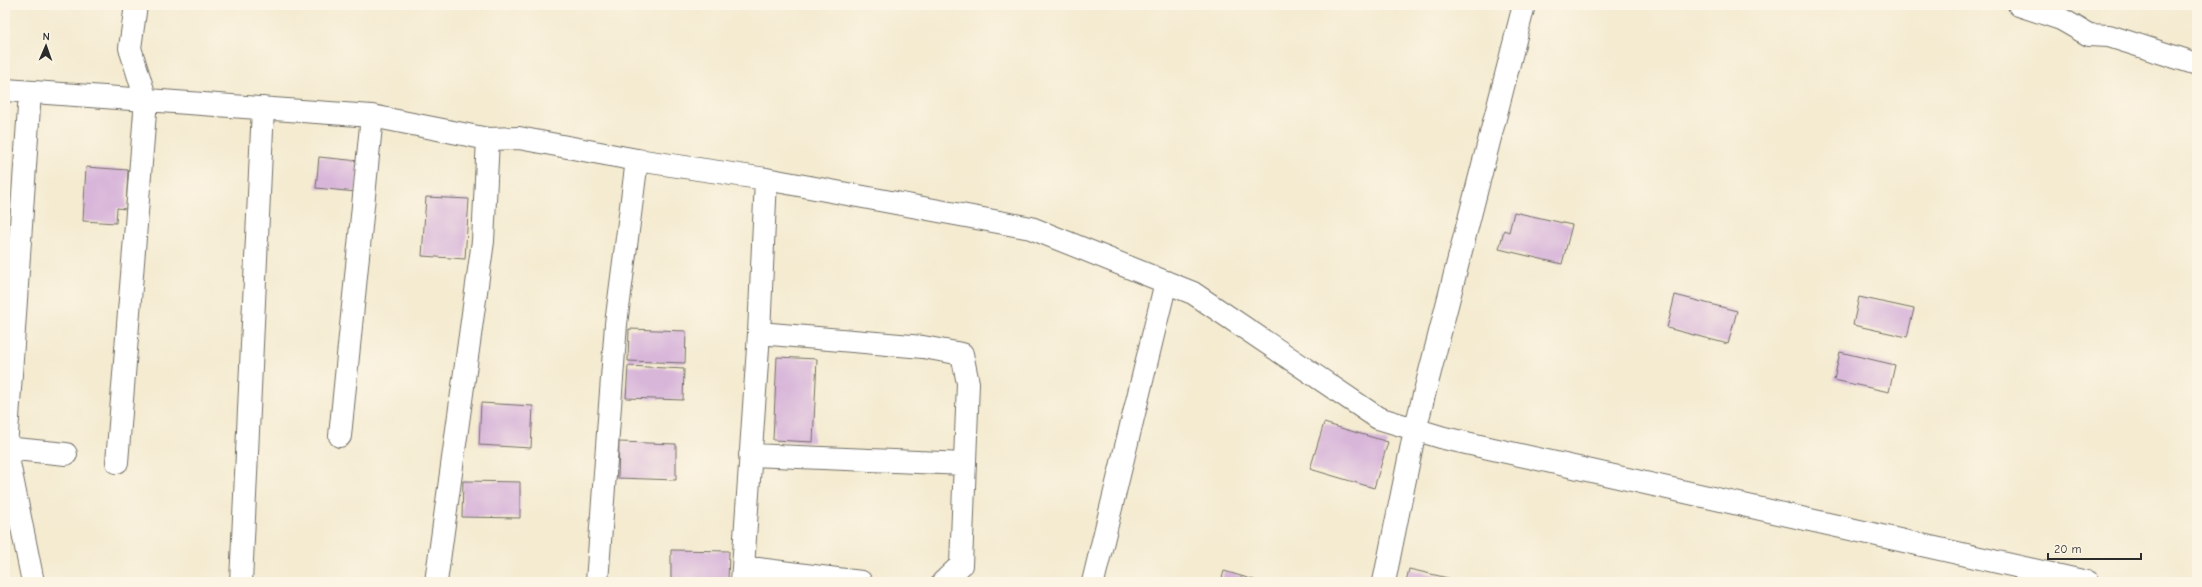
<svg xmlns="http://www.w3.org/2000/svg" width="2202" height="587" font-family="'Comic Neue',sans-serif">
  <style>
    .building { fill: #d8b6da }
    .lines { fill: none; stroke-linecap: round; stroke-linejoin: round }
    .minor-casing { stroke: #716e65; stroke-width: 24 }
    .minor { stroke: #fff; stroke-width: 22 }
  </style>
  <rect width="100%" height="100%" fill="#fcf5e5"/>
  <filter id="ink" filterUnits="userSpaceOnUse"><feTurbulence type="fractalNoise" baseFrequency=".025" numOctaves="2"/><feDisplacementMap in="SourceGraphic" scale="8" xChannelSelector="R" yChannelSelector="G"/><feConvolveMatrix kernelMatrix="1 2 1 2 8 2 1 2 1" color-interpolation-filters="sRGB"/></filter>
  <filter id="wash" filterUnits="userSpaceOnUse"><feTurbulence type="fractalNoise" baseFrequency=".012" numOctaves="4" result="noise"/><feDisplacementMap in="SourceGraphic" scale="16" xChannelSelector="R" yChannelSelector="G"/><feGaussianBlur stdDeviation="0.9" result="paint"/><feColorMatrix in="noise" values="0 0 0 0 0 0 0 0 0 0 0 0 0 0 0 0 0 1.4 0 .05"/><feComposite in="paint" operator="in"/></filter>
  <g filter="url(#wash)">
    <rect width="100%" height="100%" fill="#f4ebd1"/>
    <g id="blocks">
      <path class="building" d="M319 157 359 161 356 192 316 188Z
        M86 167 128 170 126 209 117 208 116 223 83 221Z
        M426 197 469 199 465 259 422 256Z
        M1514 212 1572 225 1562 264 1499 249 1504 230 1509 232Z
        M1675 295 1737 311 1728 344 1667 328Z
        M1859 297 1914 309 1907 337 1853 325Z
        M629 329 686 331 685 363 628 361Z
        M1840 352 1895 365 1889 392 1834 380Z
        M777 357 817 359 813 442 773 440Z
        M628 366 684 369 683 400 626 398Z
        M481 403 533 406 531 448 479 445Z
        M1324 423 1388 442 1374 488 1310 469Z
        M619 442 676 444V480L618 478Z
        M463 481 520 482V518L462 517Z
        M671 550 729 551 728 582H671Z
        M1409 569 1461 581V582H1406Z
        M1224 571 1261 582H1221Z"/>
    </g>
  </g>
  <g filter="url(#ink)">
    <use href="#blocks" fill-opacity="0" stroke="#716e65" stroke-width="1"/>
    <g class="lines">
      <defs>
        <path id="minor" d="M2019 5 2061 19 2089 35 2109 36 2197 64
          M5 90 372 116 488 139 519 138 637 160 766 179 1031 228 1193 293 1378 418 1444 438 2087 582
          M30 92 6 448 33 582
          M759 333 923 347 962 354 968 383 961 565 943 582
          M340 436 372 116
          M5 448 66 454
          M750 455 965 464
          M117 462 146 100 130 48 136 5
          M743 567 861 582
          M241 582 263 108
          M436 582 483 241 488 139
          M597 582 616 324 637 160
          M742 582 759 333 766 179
          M1093 582 1166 282
          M1384 582 1415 430 1524 5"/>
      </defs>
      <use href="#minor" class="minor-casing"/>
      <use href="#minor" class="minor"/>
    </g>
  </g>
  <rect width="2202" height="587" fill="none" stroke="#fcf5e5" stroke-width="20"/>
  <g transform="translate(46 46) rotate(2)" stroke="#fcf5e5" stroke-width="3" paint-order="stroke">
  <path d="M0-3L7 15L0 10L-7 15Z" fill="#2b2b2b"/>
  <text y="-6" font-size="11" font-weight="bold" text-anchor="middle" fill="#2b2b2b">N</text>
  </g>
  <path d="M2048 553v6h93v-6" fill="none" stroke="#2b2b2b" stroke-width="2"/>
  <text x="2054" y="553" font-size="12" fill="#2b2b2b" stroke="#fcf5e5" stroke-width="3" paint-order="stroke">20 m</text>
</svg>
